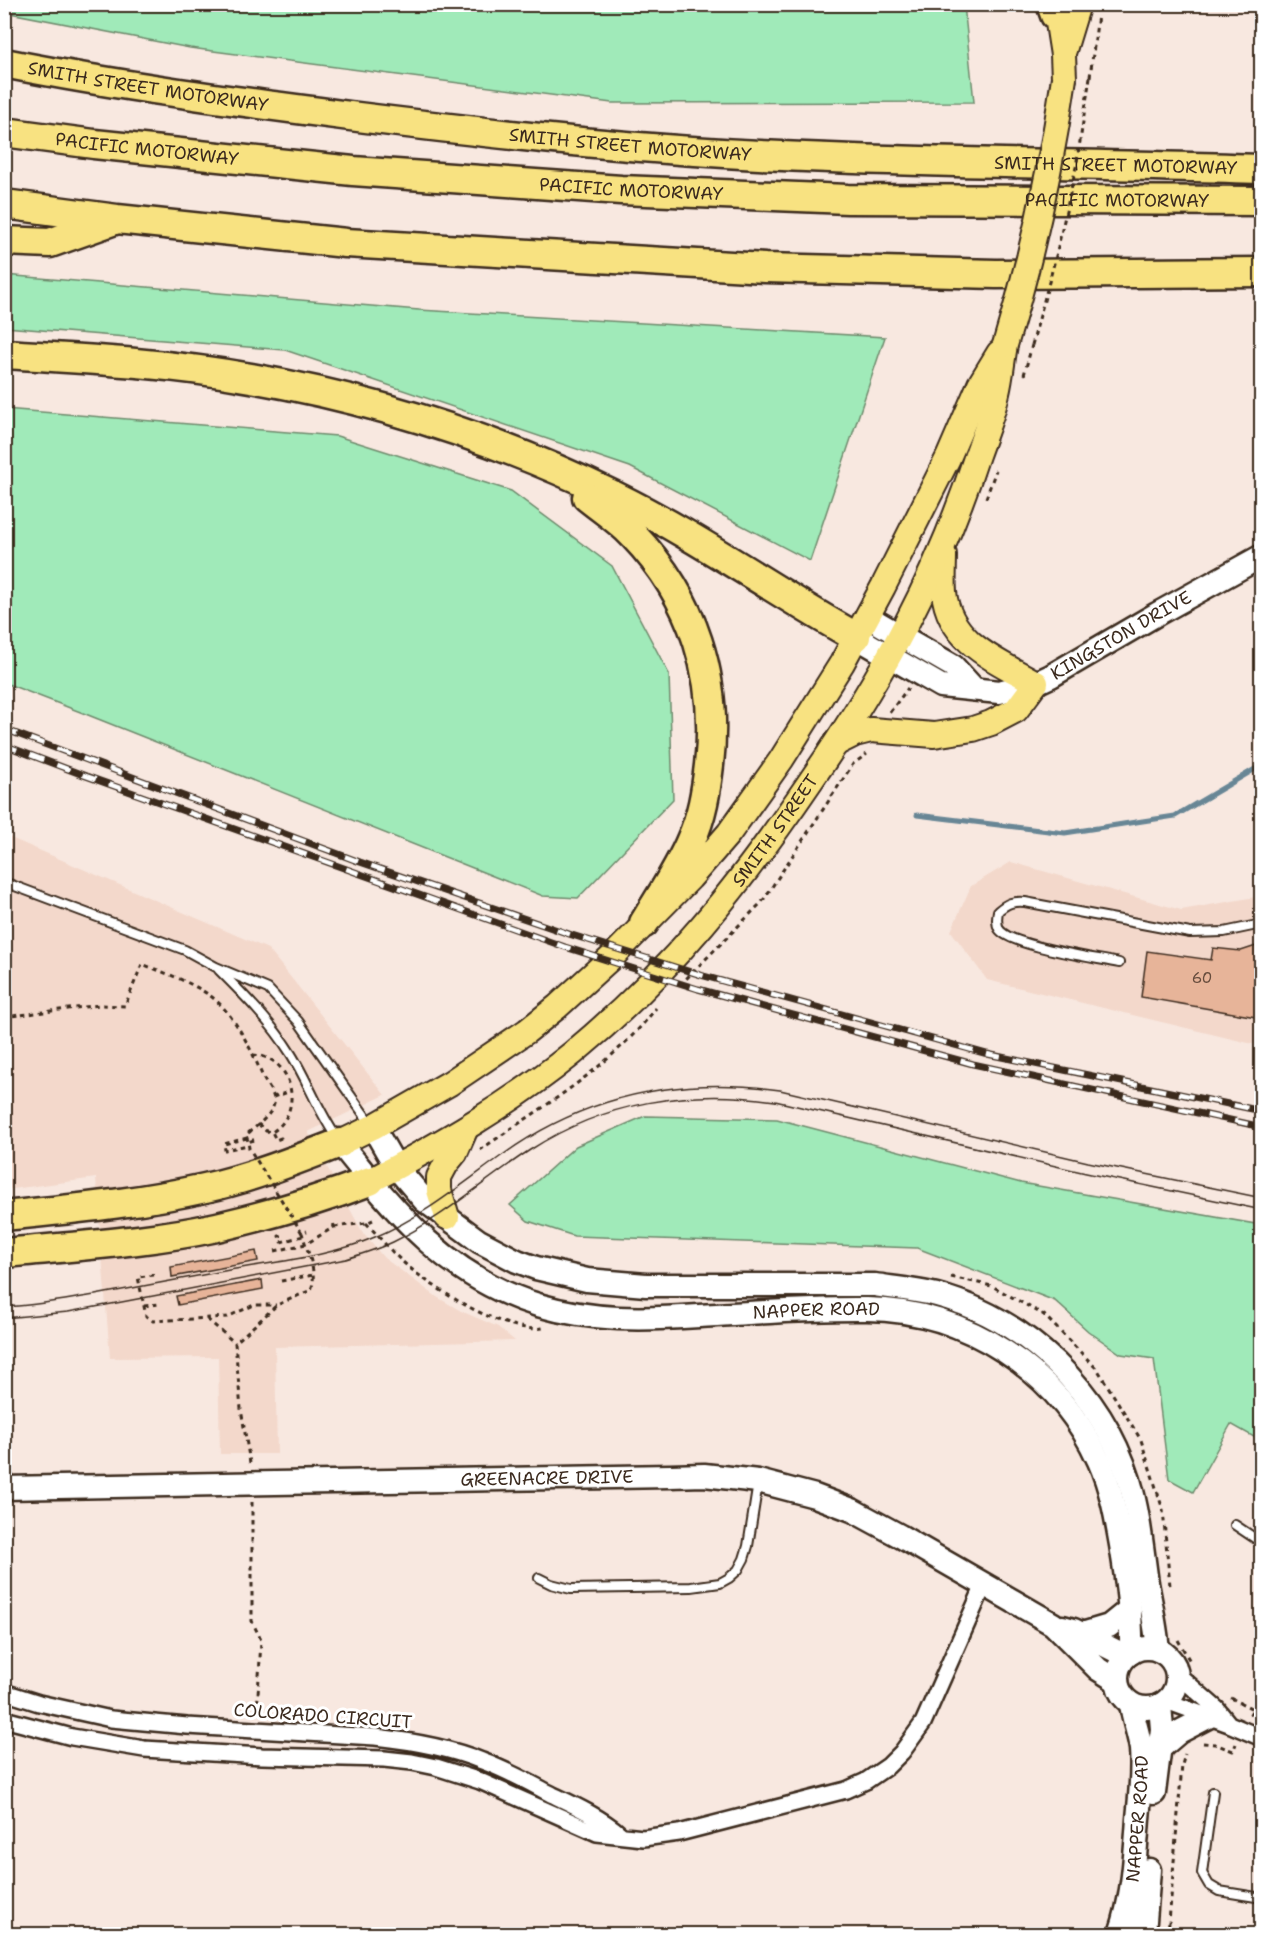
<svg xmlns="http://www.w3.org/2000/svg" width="1266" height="1939" font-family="'Shantell Sans',sans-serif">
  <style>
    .built { fill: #f3d8cb }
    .green { fill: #a0eab9; stroke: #6e8a6c; stroke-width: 1.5 }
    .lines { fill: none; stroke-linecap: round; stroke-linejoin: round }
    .stream { stroke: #678695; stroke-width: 5 }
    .building { fill: #e7b499; stroke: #3b2a1e; stroke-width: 1.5 }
    .lane-casing { stroke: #3b2a1e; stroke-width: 12 }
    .street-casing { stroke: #3b2a1e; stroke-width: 20 }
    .secondary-casing { stroke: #3b2a1e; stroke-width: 27 }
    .primary-casing { stroke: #3b2a1e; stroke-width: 28 }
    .highway-casing { stroke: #3b2a1e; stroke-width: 33 }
    .path { stroke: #3b2a1e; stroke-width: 3; stroke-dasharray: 4.5 4.5; stroke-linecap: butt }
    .lane { stroke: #fff; stroke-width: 8 }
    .street { stroke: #fff; stroke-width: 15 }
    .secondary { stroke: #fff; stroke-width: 22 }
    .primary { stroke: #f8e281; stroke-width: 24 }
    .highway { stroke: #f8e281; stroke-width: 28 }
    .tram { stroke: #3b2a1e; stroke-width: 1.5 }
    .rail-casing { stroke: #3b2a1e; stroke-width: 7 }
    .rail { stroke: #fff; stroke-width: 4.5; stroke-dasharray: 14; stroke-linecap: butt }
    .primary-bridge-casing { stroke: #3b2a1e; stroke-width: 28; stroke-linecap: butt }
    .path-bridge { stroke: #3b2a1e; stroke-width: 3; stroke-dasharray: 4.5 4.5; stroke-linecap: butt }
    .primary-bridge { stroke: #f8e281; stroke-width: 24 }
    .labels { text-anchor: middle; stroke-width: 6; stroke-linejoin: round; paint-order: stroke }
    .number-label { font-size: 15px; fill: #664c3d }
    .street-label { font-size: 18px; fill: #3b2a1e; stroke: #fff }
  </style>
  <rect width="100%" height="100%" fill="#f8e8e0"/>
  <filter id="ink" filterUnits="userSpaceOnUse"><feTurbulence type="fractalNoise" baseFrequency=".0167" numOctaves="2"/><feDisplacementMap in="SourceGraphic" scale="12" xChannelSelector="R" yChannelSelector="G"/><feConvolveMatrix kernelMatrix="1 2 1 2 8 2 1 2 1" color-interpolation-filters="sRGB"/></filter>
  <g filter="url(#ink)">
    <path class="built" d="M4 835 268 949 385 1095 308 1132 363 1233 384 1258 437 1297 461 1311 498 1327 515 1341 275 1347 277 1454H220L218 1357 110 1358 96 1178 5 1190Z
      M1011 862 1181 910 1261 896V1046L987 980 951 931 971 886Z"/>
    <path class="green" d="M4 5H964L974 102 612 103 190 48 5 12Z
      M4 275 419 310 885 337 810 561 630 467 285 350 5 327Z
      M4 409 337 436 511 491 612 566 669 674 673 799 578 898 543 896 83 713 5 683Z
      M645 1116 777 1119 1021 1183 1261 1225V1441L1231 1424 1193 1492 1169 1479 1154 1359 1121 1354 1088 1331 1055 1301 917 1248 574 1236 528 1221 510 1205 576 1146Z"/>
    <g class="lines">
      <path class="stream" d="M917 815 1065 833 1175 816 1262 765"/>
    </g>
    <path class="building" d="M1262 944V1018L1141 997 1147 951 1211 960 1213 948 1241 951Z
      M256 1251 258 1261 172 1277 171 1267Z
      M262 1280 263 1289 178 1305 176 1296Z"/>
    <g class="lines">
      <defs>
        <path id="lane" d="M4 882 185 950 216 967 268 989 298 1021 370 1123
          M1119 963C1097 958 1009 946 999 929 996 923 997 917 998 911 1007 903 1013 901 1025 902L1190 933 1224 932 1262 924
          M219 970C245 996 271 1022 291 1054 308 1081 318 1111 337 1138
          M1235 1525 1262 1543
          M539 1578 551 1584 571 1589 691 1587 720 1583 729 1578 738 1570 744 1559 748 1546 758 1483
          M1213 1792 1202 1873 1209 1885 1219 1891 1262 1898"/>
        <path id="street" d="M1176 1673 1217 1709 1229 1724
          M4 1692 39 1703 111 1719 187 1726 375 1737C412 1741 448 1747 482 1761 507 1770 530 1783 553 1795 576 1806 600 1817 620 1834
          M1166 1701 1229 1724 1262 1738
          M4 1719 72 1737 144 1749 262 1756 384 1759 412 1762 436 1767 480 1781 597 1833 643 1838 679 1833 846 1790 866 1781 888 1766 902 1752 923 1723 984 1585"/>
        <g id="secondary">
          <path d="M868 617 953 666 974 689"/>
          <path id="s1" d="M856 637 941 686 999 692 1036 683 1051 676 1157 614 1262 556"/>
          <path d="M373 1127 396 1167 425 1201 479 1241 517 1261 536 1268 587 1280 646 1285H875C896 1288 917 1290 937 1295 1027 1319 1101 1392 1129 1480 1139 1513 1142 1548 1147 1583 1151 1605 1156 1627 1158 1650"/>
          <path id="s2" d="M340 1143C397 1214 447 1277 538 1305 593 1321 643 1320 699 1316 755 1313 811 1308 867 1309 966 1310 1059 1371 1099 1461 1111 1488 1116 1516 1121 1545 1127 1581 1132 1616 1131 1653"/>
          <path id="s3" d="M4 1488 670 1476 704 1475 758 1481 815 1496 852 1510 900 1536 1053 1624 1098 1669 1117 1681"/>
          <path d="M1063 1627 1074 1630 1126 1656"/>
          <path d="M1082 1634 1109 1626 1130 1609"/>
          <circle cx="1147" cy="1678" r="30"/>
          <path d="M1159 1749 1179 1732 1208 1717"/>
          <path d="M1154 1793 1162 1729 1160 1705"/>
          <path id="s4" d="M1120 1934C1133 1897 1135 1859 1138 1819 1140 1796 1143 1773 1141 1749 1139 1734 1133 1719 1131 1704"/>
          <path d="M1144 1934 1149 1870"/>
        </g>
        <g id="primary">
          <path d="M1055 4 1063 55 1064 78"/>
          <path d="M1064 50 1078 4"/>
          <path d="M837 743 855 734 871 730 934 735 973 729 991 723 1016 710 1036 683C998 661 949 643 944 592 943 580 944 567 944 555"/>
          <path d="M340 1143 373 1127 450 1083 527 1031 557 1007 614 955 690 878 729 833 781 760 842 663 883 587 948 458 980 384 999 353"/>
          <path id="s5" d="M370 1181C442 1143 509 1105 573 1053 672 971 740 885 812 779 883 676 938 575 977 455 984 435 993 414 997 393 1001 377 1002 361 1005 345"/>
          <path d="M447 1217 439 1190V1177L446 1164 455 1153 466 1128"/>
        </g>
        <g id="highway">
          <path d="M1051 4 1055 15"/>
          <path id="s6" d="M4 63C119 86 234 101 350 116 509 136 669 153 830 158 974 164 1118 164 1262 169"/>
          <path id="s7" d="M4 132 94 144 353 171 621 190 848 199 1262 201"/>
          <path d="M4 204 117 219 346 243 765 268 996 274 1262 272"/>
          <path d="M4 241 50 243 112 221"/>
          <path d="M4 354C87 359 169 363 251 378 377 400 500 440 615 496 699 537 775 592 856 637"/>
          <path d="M587 497C603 510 619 520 633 535 694 598 719 679 709 765 706 791 702 816 691 840 679 869 660 896 644 923"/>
          <path d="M4 1216C71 1209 139 1203 205 1188 251 1178 296 1160 340 1143"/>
          <path d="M4 1253C75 1246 148 1242 217 1227 269 1215 320 1200 370 1181"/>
        </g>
      </defs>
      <use href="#lane" class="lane-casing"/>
      <use href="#street" class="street-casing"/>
      <use href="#secondary" class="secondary-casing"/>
      <use href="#primary" class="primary-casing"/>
      <use href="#highway" class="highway-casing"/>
      <path class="path" d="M1090 77 1098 15
        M1024 375 1032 345
        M986 498 996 470
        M890 712 908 688
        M680 985 762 902 853 764 867 754
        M4 1017 100 1005 125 1006 142 964C165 973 189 981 209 995 232 1010 252 1050 262 1075 265 1084 276 1094 274 1104 271 1116 255 1127 246 1135L248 1141 254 1140
        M253 1055C293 1056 305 1112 272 1132
        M273 1097 292 1091
        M258 1124 266 1131 272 1132 276 1140 281 1138 282 1141
        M247 1138 224 1144 225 1150 248 1145
        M480 1150C540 1108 611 1068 656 1008
        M366 1223C379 1236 390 1251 404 1263 431 1287 505 1335 543 1328
        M334 1227 366 1223 373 1220
        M282 1236H279L281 1242 303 1236
        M275 1251 306 1244 334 1227 333 1220
        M154 1275 138 1277 146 1316 153 1321 227 1317 254 1305H276
        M951 1277 992 1286 1044 1315 1098 1370 1141 1440 1163 1510 1170 1586
        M281 1281 313 1275
        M144 1306 159 1304
        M207 1319 235 1343
        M250 1463 241 1409 235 1343 277 1305 311 1290C318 1272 307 1251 302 1233L307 1231
        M252 1502V1621L261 1640 257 1713
        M1178 1640 1191 1663
        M1231 1698 1253 1709 1249 1716
        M1203 1743 1215 1744 1233 1751 1236 1744
        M1168 1934 1182 1765 1185 1754"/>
      <use href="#lane" class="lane"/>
      <use href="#street" class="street"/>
      <use href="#secondary" class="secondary"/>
      <use href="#primary" class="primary"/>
      <use href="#highway" class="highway"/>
      <path class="tram" d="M4 1307C35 1306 64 1300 95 1295 138 1287 181 1279 224 1271 273 1262 329 1257 375 1237 423 1217 462 1184 504 1154 588 1094 680 1076 780 1090L1088 1162 1262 1198
        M4 1318 68 1312 106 1305 346 1259C362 1254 378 1249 393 1242 443 1218 484 1180 530 1150 604 1102 689 1088 775 1101L1086 1173 1262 1210"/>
      <defs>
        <path id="rail" d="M4 729 360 862 572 935 704 976 987 1054 1262 1111
          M4 745 86 776 565 947 698 989 973 1064 1262 1127"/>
      </defs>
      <use href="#rail" class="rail-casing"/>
      <use href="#rail" class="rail"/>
      <defs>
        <path id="primary-bridge" d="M1005 345C1032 257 1051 168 1064 78"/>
      </defs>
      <use href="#primary-bridge" class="primary-bridge-casing"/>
      <path class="path-bridge" d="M1032 345 1056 256 1076 167 1090 77
        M254 1140 248 1142 249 1148 302 1233 307 1231"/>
      <use href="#primary-bridge" class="primary-bridge"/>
    </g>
  </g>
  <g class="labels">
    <g class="number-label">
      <text x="1202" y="983">60</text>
    </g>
    <g class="street-label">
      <text dy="6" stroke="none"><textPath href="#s6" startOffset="146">SMITH STREET MOTORWAY</textPath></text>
      <text dy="6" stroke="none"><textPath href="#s6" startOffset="632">SMITH STREET MOTORWAY</textPath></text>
      <text dy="6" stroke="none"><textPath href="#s7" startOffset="144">PACIFIC MOTORWAY</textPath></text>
      <text dy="6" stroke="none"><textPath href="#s6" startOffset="1118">SMITH STREET MOTORWAY</textPath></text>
      <text dy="6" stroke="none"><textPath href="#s7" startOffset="630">PACIFIC MOTORWAY</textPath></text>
      <text dy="6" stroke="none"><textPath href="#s7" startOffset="1116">PACIFIC MOTORWAY</textPath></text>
      <text dy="6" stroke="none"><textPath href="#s1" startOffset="292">KINGSTON DRIVE</textPath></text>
      <text dy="6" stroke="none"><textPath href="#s5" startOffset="542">SMITH STREET</textPath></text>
      <text dy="6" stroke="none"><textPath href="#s2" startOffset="540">NAPPER ROAD</textPath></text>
      <text dy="6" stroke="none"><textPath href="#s3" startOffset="543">GREENACRE DRIVE</textPath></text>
      <text transform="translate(323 1716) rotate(4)" y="6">COLORADO CIRCUIT</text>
      <text dy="6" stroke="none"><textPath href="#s4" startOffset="117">NAPPER ROAD</textPath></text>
    </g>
  </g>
  <rect width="1266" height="1939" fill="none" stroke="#fff" stroke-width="24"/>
  <rect x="12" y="12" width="1242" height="1915" fill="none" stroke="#3b2a1e" stroke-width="2" filter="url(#ink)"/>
</svg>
